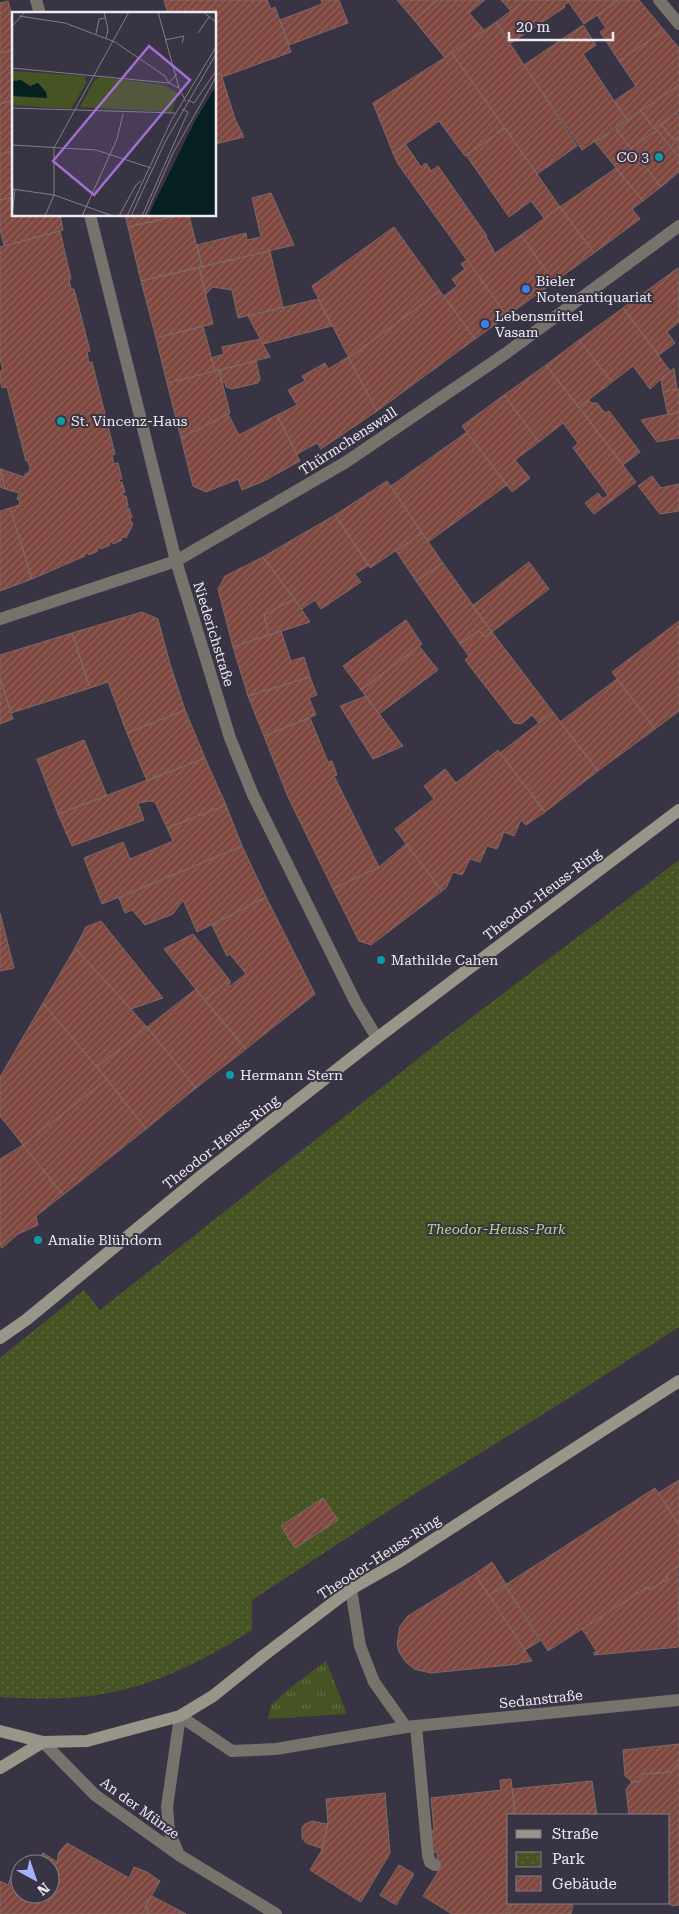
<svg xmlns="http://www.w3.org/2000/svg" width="679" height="1914" font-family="'Roboto Serif',serif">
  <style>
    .grass { fill: url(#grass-tufts) }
    .park { fill: url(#park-dots) }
    .building { fill: url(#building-hatch); stroke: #7e6a67 }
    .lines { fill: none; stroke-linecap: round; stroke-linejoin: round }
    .service { stroke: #75736c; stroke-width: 12 }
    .minor { stroke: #75736c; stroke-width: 12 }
    .secondary { stroke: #989589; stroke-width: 12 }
    .culture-dot { fill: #0f9aa8; stroke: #393443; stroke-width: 2 }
    .shop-dot { fill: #3f7fe0; stroke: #393443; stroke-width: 2 }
    .labels { text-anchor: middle; stroke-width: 4; stroke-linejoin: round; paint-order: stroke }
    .poi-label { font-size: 14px; fill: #edeaf4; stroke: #393443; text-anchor: start }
    .street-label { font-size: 14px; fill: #edeaf4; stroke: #393443 }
    .park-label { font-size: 14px; font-style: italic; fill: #bdd686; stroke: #393443 }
    .inset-road { fill: none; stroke: #817d8a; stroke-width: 1 }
    .view { fill: #a36ed2; fill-opacity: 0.15; stroke: #a36ed2; stroke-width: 2.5 }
    .inset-edge { fill: none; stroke: #edeaf4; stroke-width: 2.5 }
  </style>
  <defs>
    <pattern id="grass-tufts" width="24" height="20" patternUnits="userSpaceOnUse" patternTransform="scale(1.25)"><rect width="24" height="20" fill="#465424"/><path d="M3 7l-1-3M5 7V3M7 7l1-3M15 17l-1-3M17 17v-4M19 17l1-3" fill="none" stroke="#616d44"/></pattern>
    <pattern id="park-dots" width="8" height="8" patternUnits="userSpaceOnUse" patternTransform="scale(1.25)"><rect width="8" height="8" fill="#465424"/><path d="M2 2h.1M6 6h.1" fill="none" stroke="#616d44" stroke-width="1.8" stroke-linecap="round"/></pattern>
    <pattern id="building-hatch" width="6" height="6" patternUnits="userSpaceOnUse" patternTransform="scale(1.25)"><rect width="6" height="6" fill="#7e473f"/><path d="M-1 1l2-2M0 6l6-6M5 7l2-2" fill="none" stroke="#91625b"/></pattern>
  </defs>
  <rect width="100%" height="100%" fill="#393443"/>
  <path class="grass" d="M326 1661 347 1714 268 1719 271 1705 295 1684Z"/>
  <path class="park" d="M679 860V1327L574 1395 416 1493 252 1600V1630C206 1659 157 1685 103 1694 69 1700 34 1699 0 1697V1358L84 1290 100 1310 434 1046Z"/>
  <path class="building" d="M164 0H267L271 9 275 7 291 52 222 77 221 74 215 76V14H168Z
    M321 0H339L348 23 289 45 280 20 322 4Z
    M397 0H438L414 20Z
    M438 0H485L469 13 484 30 445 58 414 20Z
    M501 0H526L511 11Z
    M526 0H567L569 2 564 5 565 7 511 43 496 22Z
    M567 0H619L584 24Z
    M619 0H639L664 30 619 61 600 32 606 28 597 15Z
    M8 1 14 24V49L0 53V3Z
    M496 22 577 146 537 174 452 53Z
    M583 25 596 45 583 54 627 120 582 150 524 65Z
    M664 30 679 48V85L627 120 614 101 636 86 619 61Z
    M14 49V100L0 104V53Z
    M452 53 505 128 465 156 439 121 393 153 373 103Z
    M221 74 235 119 244 137 215 144V76Z
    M679 85V111L654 129 641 111Z
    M14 100V151L0 154V104Z
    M641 111 654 129 655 128 657 130 631 148 616 129Z
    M677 112 679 115V137L673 140 661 124Z
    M661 124 673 140 679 137V158L655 128Z
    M505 128 560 207 544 218 531 201 509 217 466 155Z
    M616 129 661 187 643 201 595 142Z
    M657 130 679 158V172L661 187 631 148Z
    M406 145 421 167 426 163 431 171 438 166 487 236 486 237 493 249 494 254 521 235 554 282 507 316 398 164 393 153Z
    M14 151V197L0 200V154Z
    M616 168 643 201 632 209 640 219 594 253 560 207Z
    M271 193 294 245 202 267 197 245 246 233 247 240 261 237 252 198Z
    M14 197V215H60L63 230 4 246 0 229V200Z
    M560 207 594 253 554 282 521 235Z
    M125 215H180L128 227Z
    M180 215H189L202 267 141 281 128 227Z
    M394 227 440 291 349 358 312 286Z
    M60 231 71 279 69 280 71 289H74L90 351 87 352 89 363 92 362 115 454 112 455 114 464 118 463 122 479H119L120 483 122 482 125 492 122 493 123 496H126L128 506H126L127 509 129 508 132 518H129L133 524 126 538 124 537 121 538 122 540 113 544 112 542 109 543 110 545 101 549 100 547 97 549 98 551 89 555 88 553 84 554 85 556 32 579 10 508 19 505 20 500 17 499 19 493 5 489 1 469 24 477 26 473 28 474 30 468 28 461H26L7 387 2 388 0 380V371L3 370 0 359V247Z
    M270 251 283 307 238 318 232 290 213 287 206 294 199 267Z
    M467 260 507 316 475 339 444 296 457 286 452 279 465 269 461 264Z
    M199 267 213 324 156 338 141 281Z
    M678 268 679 322 667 332 675 343 659 355 623 308Z
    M440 291 475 339 377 411 349 358Z
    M318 299 332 326 263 344 248 316Z
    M623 308 670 371 650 389 633 366 612 382 579 340Z
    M203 326 215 371 167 383 156 338Z
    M260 339 270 357 215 371 211 358 224 354 222 347Z
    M579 340 612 382 579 407 546 365Z
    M348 357 377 411 321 449 317 443 297 454 277 415 297 405 288 390 305 381 302 376 325 363 328 369Z
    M256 361 260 379 258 383 232 389 226 387 225 382 222 383 219 370Z
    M546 365 636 482 594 514 585 503 598 493 603 499 608 495 573 448 578 443 563 423 539 442 504 395Z
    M674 368 677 389 663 392 661 379Z
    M219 370 230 413 181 438 167 383Z
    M677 389H679V412L668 415 663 392Z
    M504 395 539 442 515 460 530 478 512 492 462 426Z
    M589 399 591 403H597L605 413 609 411 640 452 623 465 579 407Z
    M679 412V438L657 442 641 420Z
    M228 414 239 435 277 415 300 461 264 481 242 490 238 479 206 492 193 486 181 438Z
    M467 432 507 485 428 542 391 486Z
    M0 469H1L5 489 0 487Z
    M652 476 661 488 679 484V511L660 514 638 486Z
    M387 481 422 533 370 568 335 515Z
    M10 508 32 579 0 591V511Z
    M335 515 369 565 355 574 361 582 321 609 315 600 302 609 263 557Z
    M422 533 443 563 416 581 396 551Z
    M263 557 294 599 264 615 269 635 233 647 218 589 225 576Z
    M529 562 549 589 492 632 472 606Z
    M443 563 492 632 485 637 479 630 460 644 416 581Z
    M294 599 310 622 269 635 264 615Z
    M142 612 158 619 170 664 185 710 127 733 108 682 90 688 72 633Z
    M406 620 422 644 361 690 343 666Z
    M679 621V711L655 729 612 672Z
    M479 630 485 637 492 632 553 712 539 723 532 715 521 724 514 723 465 660 469 656 460 644Z
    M281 631 291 661 304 657 310 677 248 696 233 647Z
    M72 633 90 688 11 713 0 678V655Z
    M419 646 438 670 379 714 361 690Z
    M310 677 317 695 309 698 316 715 264 736 248 696Z
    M0 678 13 719 0 724Z
    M617 679 655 729 598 771 560 722Z
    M366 696 403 746 373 759 340 706Z
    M185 710 205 758 147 781 127 733Z
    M553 712 598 771 545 812 500 753Z
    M310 718 328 762 332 761 337 775 334 776 379 867 333 889 288 797 264 736Z
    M84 740 107 796 58 814 37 759Z
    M498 750 545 812 526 825 521 820 514 836 504 832 497 849 487 846 480 862 470 859 462 875 453 872 446 888 442 891 395 829 434 799 424 786 445 769 456 783Z
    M205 758 226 805 167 828 155 802 150 801 138 803 144 820 72 846 58 814Z
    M226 805 242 846 102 904 84 858 123 842 130 859 173 841 167 828Z
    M406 844 442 891 371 945 359 941 333 889 379 867Z
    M242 846 266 897 197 932 183 900 173 914 145 925 132 910 125 913 119 898Z
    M266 897 315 994 246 1049 204 1000 227 982 230 986 246 974 230 954 227 956 212 925Z
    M0 913 14 968 0 971Z
    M101 921 163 998 131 1009 75 948 86 927Z
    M193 934 231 982 229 984 227 982 204 1000 164 949Z
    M75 948 147 1027 97 1067 43 1003Z
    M196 989 246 1049 196 1088 147 1027Z
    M43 1003 107 1079 23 1145 0 1116V1077Z
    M147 1027 196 1088 146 1129 97 1067Z
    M107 1079 146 1129 63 1195 23 1145Z
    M23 1145 63 1195 36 1216 38 1225 18 1234 2 1248 0 1246V1159Z
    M679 1480V1525L658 1493Z
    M655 1488 679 1525V1566L666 1575 668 1579 649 1590 647 1587 548 1651 505 1585Z
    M323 1498 338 1520 295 1548 281 1526Z
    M492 1562 506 1584 489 1596 475 1574Z
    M678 1566 679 1647 594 1655V1652H597L582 1629 647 1587 649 1590 668 1579 666 1575Z
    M475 1574 532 1661 519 1663V1664L431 1673 414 1669 405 1661 399 1652 397 1644 400 1626 408 1616Z
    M505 1586 540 1641 525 1650 489 1595Z
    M679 1744V1762L671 1772 643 1774 639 1782H632L625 1776 623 1750Z
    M679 1762V1905L672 1906 668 1903V1815H629L626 1789 632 1782H639L643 1774 671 1772Z
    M511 1779 515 1815H508V1903H513L506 1914H452L423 1896 438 1872 437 1852 432 1853 430 1831 434 1830 431 1798 501 1790 500 1780Z
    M592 1781 597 1815H515L512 1789Z
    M385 1793 390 1853 361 1902 310 1870 322 1850 328 1823 326 1799Z
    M312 1821 326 1824 328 1823 322 1850 321 1848 306 1843 302 1838V1828L305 1824Z
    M67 1843 129 1878 134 1867 147 1872 160 1881 145 1907 148 1910 147 1914H0V1881L8 1885 12 1874 18 1865 20 1866V1894H50V1864H35V1862L43 1853 57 1862 59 1852Z
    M399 1865 414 1874 396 1905 380 1895Z
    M152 1896 186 1914H147L148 1910 145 1907Z
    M513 1903H573L571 1914H506Z"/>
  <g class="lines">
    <path class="service" d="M416 1726 428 1855 430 1862 435 1865
      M43 1742 95 1795 179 1855"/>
    <path class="minor" d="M36 0 40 14
      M659 0 679 24
      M90 215 176 561 230 738 253 795 356 1003 377 1038
      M0 619 176 561 346 462 505 354 679 226
      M351 1589 360 1646 374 1682 406 1727
      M276 1914 179 1855 169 1831 167 1807 180 1716 232 1751 276 1749 406 1727 679 1700"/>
    <path class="secondary" d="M0 1338 26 1320 201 1176 377 1038 679 810
      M0 1731 43 1742 87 1741 180 1716 213 1696 263 1656 351 1589 402 1560 679 1381
      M0 1768 43 1742"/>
  </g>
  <g class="culture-dot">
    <circle cx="659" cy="157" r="5"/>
    <circle cx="61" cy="421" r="5"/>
    <circle cx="381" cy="960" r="5"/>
    <circle cx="230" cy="1075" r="5"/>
    <circle cx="38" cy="1240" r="5"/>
  </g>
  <g class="shop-dot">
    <circle cx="526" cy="289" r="5"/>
    <circle cx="485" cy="324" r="5"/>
  </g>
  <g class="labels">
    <g class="poi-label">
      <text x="649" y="162" text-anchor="end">CO 3</text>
      <text x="536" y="286">Bieler<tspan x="536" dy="16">Notenantiquariat</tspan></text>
      <text x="495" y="321">Lebensmittel<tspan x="495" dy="16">Vasam</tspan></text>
      <text x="71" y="426">St. Vincenz-Haus</text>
      <text x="391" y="965">Mathilde Cahen</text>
      <text x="240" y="1080">Hermann Stern</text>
      <text x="48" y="1245">Amalie Blühdorn</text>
    </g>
    <g class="street-label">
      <text transform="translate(348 441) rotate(-33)" y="5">Thürmchenswall</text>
      <text transform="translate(214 634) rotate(73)" y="5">Niederichstraße</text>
      <text transform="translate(542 894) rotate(-37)" y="5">Theodor-Heuss-Ring</text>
      <text transform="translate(221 1142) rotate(-38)" y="5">Theodor-Heuss-Ring</text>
      <text transform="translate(379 1557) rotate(-33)" y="5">Theodor-Heuss-Ring</text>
      <text transform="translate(541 1699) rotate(-6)" y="5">Sedanstraße</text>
      <text transform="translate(140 1808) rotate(36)" y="5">An der Münze</text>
    </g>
    <g class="park-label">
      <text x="496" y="1234">Theodor-Heuss-Park</text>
    </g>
  </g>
  <g transform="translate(12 12)">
    <rect width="204" height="204" fill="#393443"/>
    <path d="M0 59 73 64 74 71 59 97 0 93ZM88 65 152 73 169 83 164 86 160 100 68 95 82 69Z" fill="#465424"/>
    <path d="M9 68 18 74 26 71 34 80 35 86 0 84V69ZM204 74V204H136L183 109Z" fill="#061f21"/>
    <path class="inset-road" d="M92 0 96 18 94 26M146 0 167 76M191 0 204 10M7 4 53 11 103 30 153 64 157 71 165 62M0 14 13 0M186 21 197 5M84 22 87 7 93 6M153 28 172 24 170 31M0 56 157 71 167 76 174 90M176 88 182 91 204 59M0 96 163 101M0 133 84 138 139 156M43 134 117 0M0 177 42 183 101 204M0 204 3 177M33 204 42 183V134M70 204 105 127 111 102M107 204 124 173 129 169M115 204 159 109 204 35M119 204 153 130 204 42M130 204 176 100 170 97M133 204 161 141 204 65"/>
    <path class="view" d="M137 34 178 68 82 183 41 149Z"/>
    <rect width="204" height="204" class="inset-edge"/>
  </g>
  <rect x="507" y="1814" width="162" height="90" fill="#393443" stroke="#817d8a"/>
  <rect x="516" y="1830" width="25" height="8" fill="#989589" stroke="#817d8a"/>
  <text x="552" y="1839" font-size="15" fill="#edeaf4">Straße</text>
  <rect x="516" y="1852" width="25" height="15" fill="url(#park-dots)" stroke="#817d8a"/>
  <text x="552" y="1864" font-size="15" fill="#edeaf4">Park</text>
  <rect x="516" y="1876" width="25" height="15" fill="url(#building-hatch)" stroke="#817d8a"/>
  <text x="552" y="1889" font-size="15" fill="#edeaf4">Gebäude</text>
  <g transform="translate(35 1879) rotate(140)"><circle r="24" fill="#393443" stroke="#817d8a"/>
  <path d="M0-4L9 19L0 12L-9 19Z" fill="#a3b2fd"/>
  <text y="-8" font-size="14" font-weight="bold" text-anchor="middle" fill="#edeaf4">N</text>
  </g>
  <path d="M509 32v8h104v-8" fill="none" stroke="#edeaf4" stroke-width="2.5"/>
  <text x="516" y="32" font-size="15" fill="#edeaf4" stroke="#393443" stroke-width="4" paint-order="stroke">20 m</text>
</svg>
